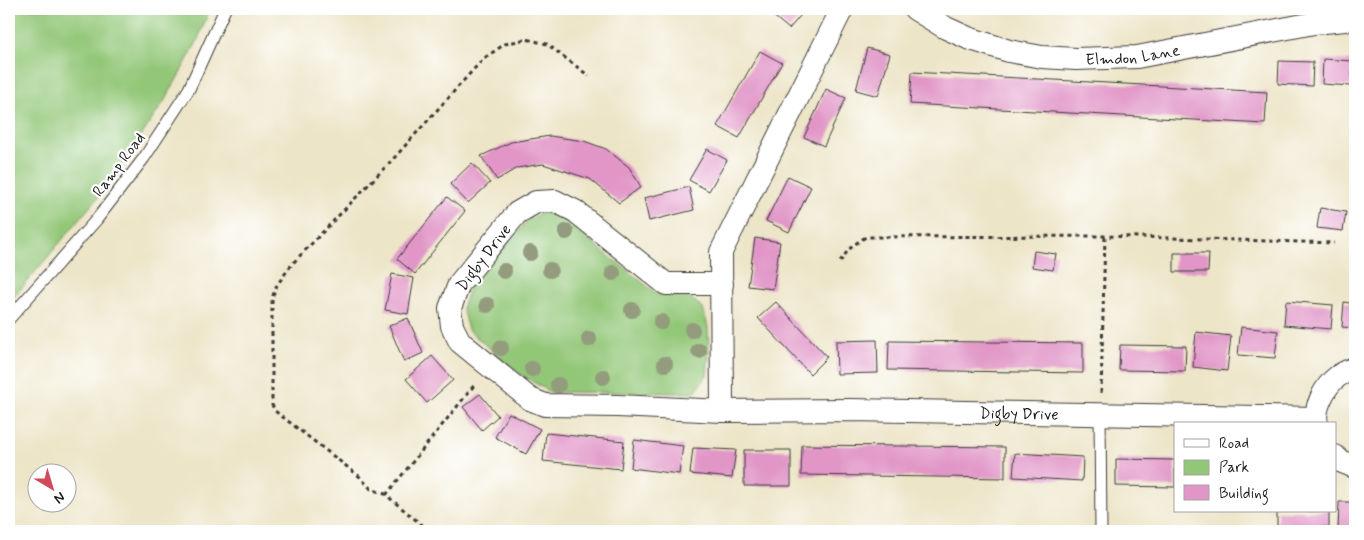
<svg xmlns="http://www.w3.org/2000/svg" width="1364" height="540" font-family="Mynerve,sans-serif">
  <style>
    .green { fill: #93c778; stroke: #58724a }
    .building { fill: #e196c7 }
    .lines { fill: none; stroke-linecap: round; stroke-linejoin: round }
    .lane-casing { stroke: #3b3a36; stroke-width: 13 }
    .street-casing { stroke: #3b3a36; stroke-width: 24 }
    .path { stroke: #3b3a36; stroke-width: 3; stroke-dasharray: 4 4; stroke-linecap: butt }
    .lane { stroke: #fff; stroke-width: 11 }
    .street { stroke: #fff; stroke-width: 22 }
    .tree { fill: #949c7e }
    .labels { text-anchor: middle; stroke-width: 4.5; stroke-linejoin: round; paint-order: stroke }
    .street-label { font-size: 16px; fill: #1c1c1c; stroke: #fff }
  </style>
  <rect width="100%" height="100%" fill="#fff"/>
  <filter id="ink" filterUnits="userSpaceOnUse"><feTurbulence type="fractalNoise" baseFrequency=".02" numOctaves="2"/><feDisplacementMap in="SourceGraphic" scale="10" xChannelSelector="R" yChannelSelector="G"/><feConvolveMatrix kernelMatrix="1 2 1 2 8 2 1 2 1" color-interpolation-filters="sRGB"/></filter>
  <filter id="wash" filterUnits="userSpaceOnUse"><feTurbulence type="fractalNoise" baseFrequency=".0096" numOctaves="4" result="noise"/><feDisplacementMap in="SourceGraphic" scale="20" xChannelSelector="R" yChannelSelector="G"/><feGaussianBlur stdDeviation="1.12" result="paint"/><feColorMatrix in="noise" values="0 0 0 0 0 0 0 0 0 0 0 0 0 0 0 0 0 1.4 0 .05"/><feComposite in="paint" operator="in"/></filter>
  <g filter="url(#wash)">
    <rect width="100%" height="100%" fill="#ede5c8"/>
    <path class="green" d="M9 9H210L196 44 167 97 110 183 9 303Z
      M543 212 557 215 657 294 688 296 703 308 708 327 709 352 707 375 694 393 550 392 520 374 468 330 462 308 471 283 528 220Z"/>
    <g id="blocks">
      <path class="building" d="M765 9H806L789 29Z
        M867 48 890 54 878 96 856 90Z
        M760 51 782 63 739 138 717 126Z
        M1323 59 1353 61 1351 86 1322 84Z
        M1279 61 1313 62 1312 86 1278 84Z
        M912 72 1267 92 1265 124 910 104Z
        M826 89 846 98 824 146 804 137Z
        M550 136 584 141 606 149 629 167 641 187 619 203 590 179 543 164 517 168 497 180 481 156 511 142Z
        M707 149 727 160 709 191 689 180Z
        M472 163 490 183 468 203 450 184Z
        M788 176 811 187 789 232 766 221Z
        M689 187 694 210 649 221 644 198Z
        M447 197 465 211 415 274 397 259Z
        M1320 208 1346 212 1343 231 1317 228Z
        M755 238 780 242 773 289 748 286Z
        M1034 251 1056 254 1053 270 1032 267Z
        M1174 253H1209L1208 272H1174Z
        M392 274 414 278 408 314 385 310Z
        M1286 301 1333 305 1331 329 1284 325Z
        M776 302 827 357 810 374 758 318Z
        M1344 302 1355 304V328L1342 327Z
        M408 318 423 353 404 362 389 326Z
        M1241 327 1278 331 1275 358 1238 355Z
        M1196 332 1231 336 1227 371 1193 367Z
        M877 340 878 373 837 374 836 341Z
        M889 341 1083 343V373L888 370Z
        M1120 345 1186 346 1185 371 1119 370Z
        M432 356 453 380 427 403 406 379Z
        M480 394 498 416 482 430 463 407Z
        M509 413 540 429 526 454 495 437Z
        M546 433 624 441 621 469 543 461Z
        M634 440 683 446 679 474 631 468Z
        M802 445 1005 447V478L801 475Z
        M693 448 736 450 732 478 690 474Z
        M744 450H791V486H744Z
        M1015 453 1083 457 1082 481 1013 477Z
        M1116 459 1175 460V487L1116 486Z
        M1339 502H1355V531H1338Z
        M1277 511H1329V527H1277Z"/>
    </g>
  </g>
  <g filter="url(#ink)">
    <use href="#blocks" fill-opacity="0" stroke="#3b3a36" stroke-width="1"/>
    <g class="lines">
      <defs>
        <path id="lane" d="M9 319 97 219 144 158 189 89 225 9
          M1100 414 1101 531"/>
        <g id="street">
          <path id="s1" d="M915 9 946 28 968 38 1009 51 1042 57 1076 59 1137 57 1314 23 1355 19"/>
          <path id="s2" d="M722 284H666L575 211 555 201 536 202 517 213 459 284 450 308 452 326 460 342 530 399 545 405 618 406 722 411 850 410 1316 418"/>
          <path d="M722 411 721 252 842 9"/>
          <path d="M1317 424C1313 409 1325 386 1337 377 1342 373 1350 370 1355 368"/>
          <path d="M1335 456 1340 461 1355 467"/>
        </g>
      </defs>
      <use href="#lane" class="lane-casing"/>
      <use href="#street" class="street-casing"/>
      <path class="path" d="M840 262C848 249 854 244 866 237L1105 236 1334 243
        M1101 393 1105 236
        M386 495 476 383
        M429 531 385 494 371 489 359 476 275 411 272 405V298L277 285 292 264 395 157 483 59 505 44 526 39 547 44 589 76"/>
      <use href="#lane" class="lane"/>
      <use href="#street" class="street"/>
    </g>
    <g class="tree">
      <circle cx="566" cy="232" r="8"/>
      <circle cx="530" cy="253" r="8"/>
      <circle cx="550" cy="270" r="8"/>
      <circle cx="504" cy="271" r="8"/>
      <circle cx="613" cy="273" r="8"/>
      <circle cx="487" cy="305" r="8"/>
      <circle cx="632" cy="310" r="8"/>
      <circle cx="661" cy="322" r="8"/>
      <circle cx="692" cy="330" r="8"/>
      <circle cx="589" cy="339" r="8"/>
      <circle cx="501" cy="348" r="8"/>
      <circle cx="699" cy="351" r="8"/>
      <circle cx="665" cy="364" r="8"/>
      <circle cx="532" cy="369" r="8"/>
      <circle cx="603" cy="377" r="8"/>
      <circle cx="558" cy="385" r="8"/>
    </g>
  </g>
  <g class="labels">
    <g class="street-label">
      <text dy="6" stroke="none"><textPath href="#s1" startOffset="228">Elmdon Lane</textPath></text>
      <text transform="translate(118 164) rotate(-53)" y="6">Ramp Road</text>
      <text transform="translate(483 257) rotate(-53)" y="6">Digby Drive</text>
      <text dy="6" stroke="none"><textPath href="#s2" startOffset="970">Digby Drive</textPath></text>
    </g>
  </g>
  <rect width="1364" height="540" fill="none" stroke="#fff" stroke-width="30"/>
  <rect x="1174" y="422" width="162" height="90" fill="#ffffff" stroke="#a4a4a4"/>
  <rect x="1184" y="439" width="25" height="8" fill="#ffffff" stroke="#a4a4a4"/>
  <text x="1219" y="448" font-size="15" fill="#1c1c1c">Road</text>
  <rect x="1184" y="460" width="25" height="15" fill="#93c778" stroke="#a4a4a4"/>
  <text x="1219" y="472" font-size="15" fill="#1c1c1c">Park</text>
  <rect x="1184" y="485" width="25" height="15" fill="#e196c7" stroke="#a4a4a4"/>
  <text x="1219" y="498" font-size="15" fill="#1c1c1c">Building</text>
  <g transform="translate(52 488) rotate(142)"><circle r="24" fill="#ffffff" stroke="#a4a4a4"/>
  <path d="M0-4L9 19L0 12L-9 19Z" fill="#d1495b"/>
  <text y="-8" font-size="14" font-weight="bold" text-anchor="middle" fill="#1c1c1c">N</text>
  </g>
</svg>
